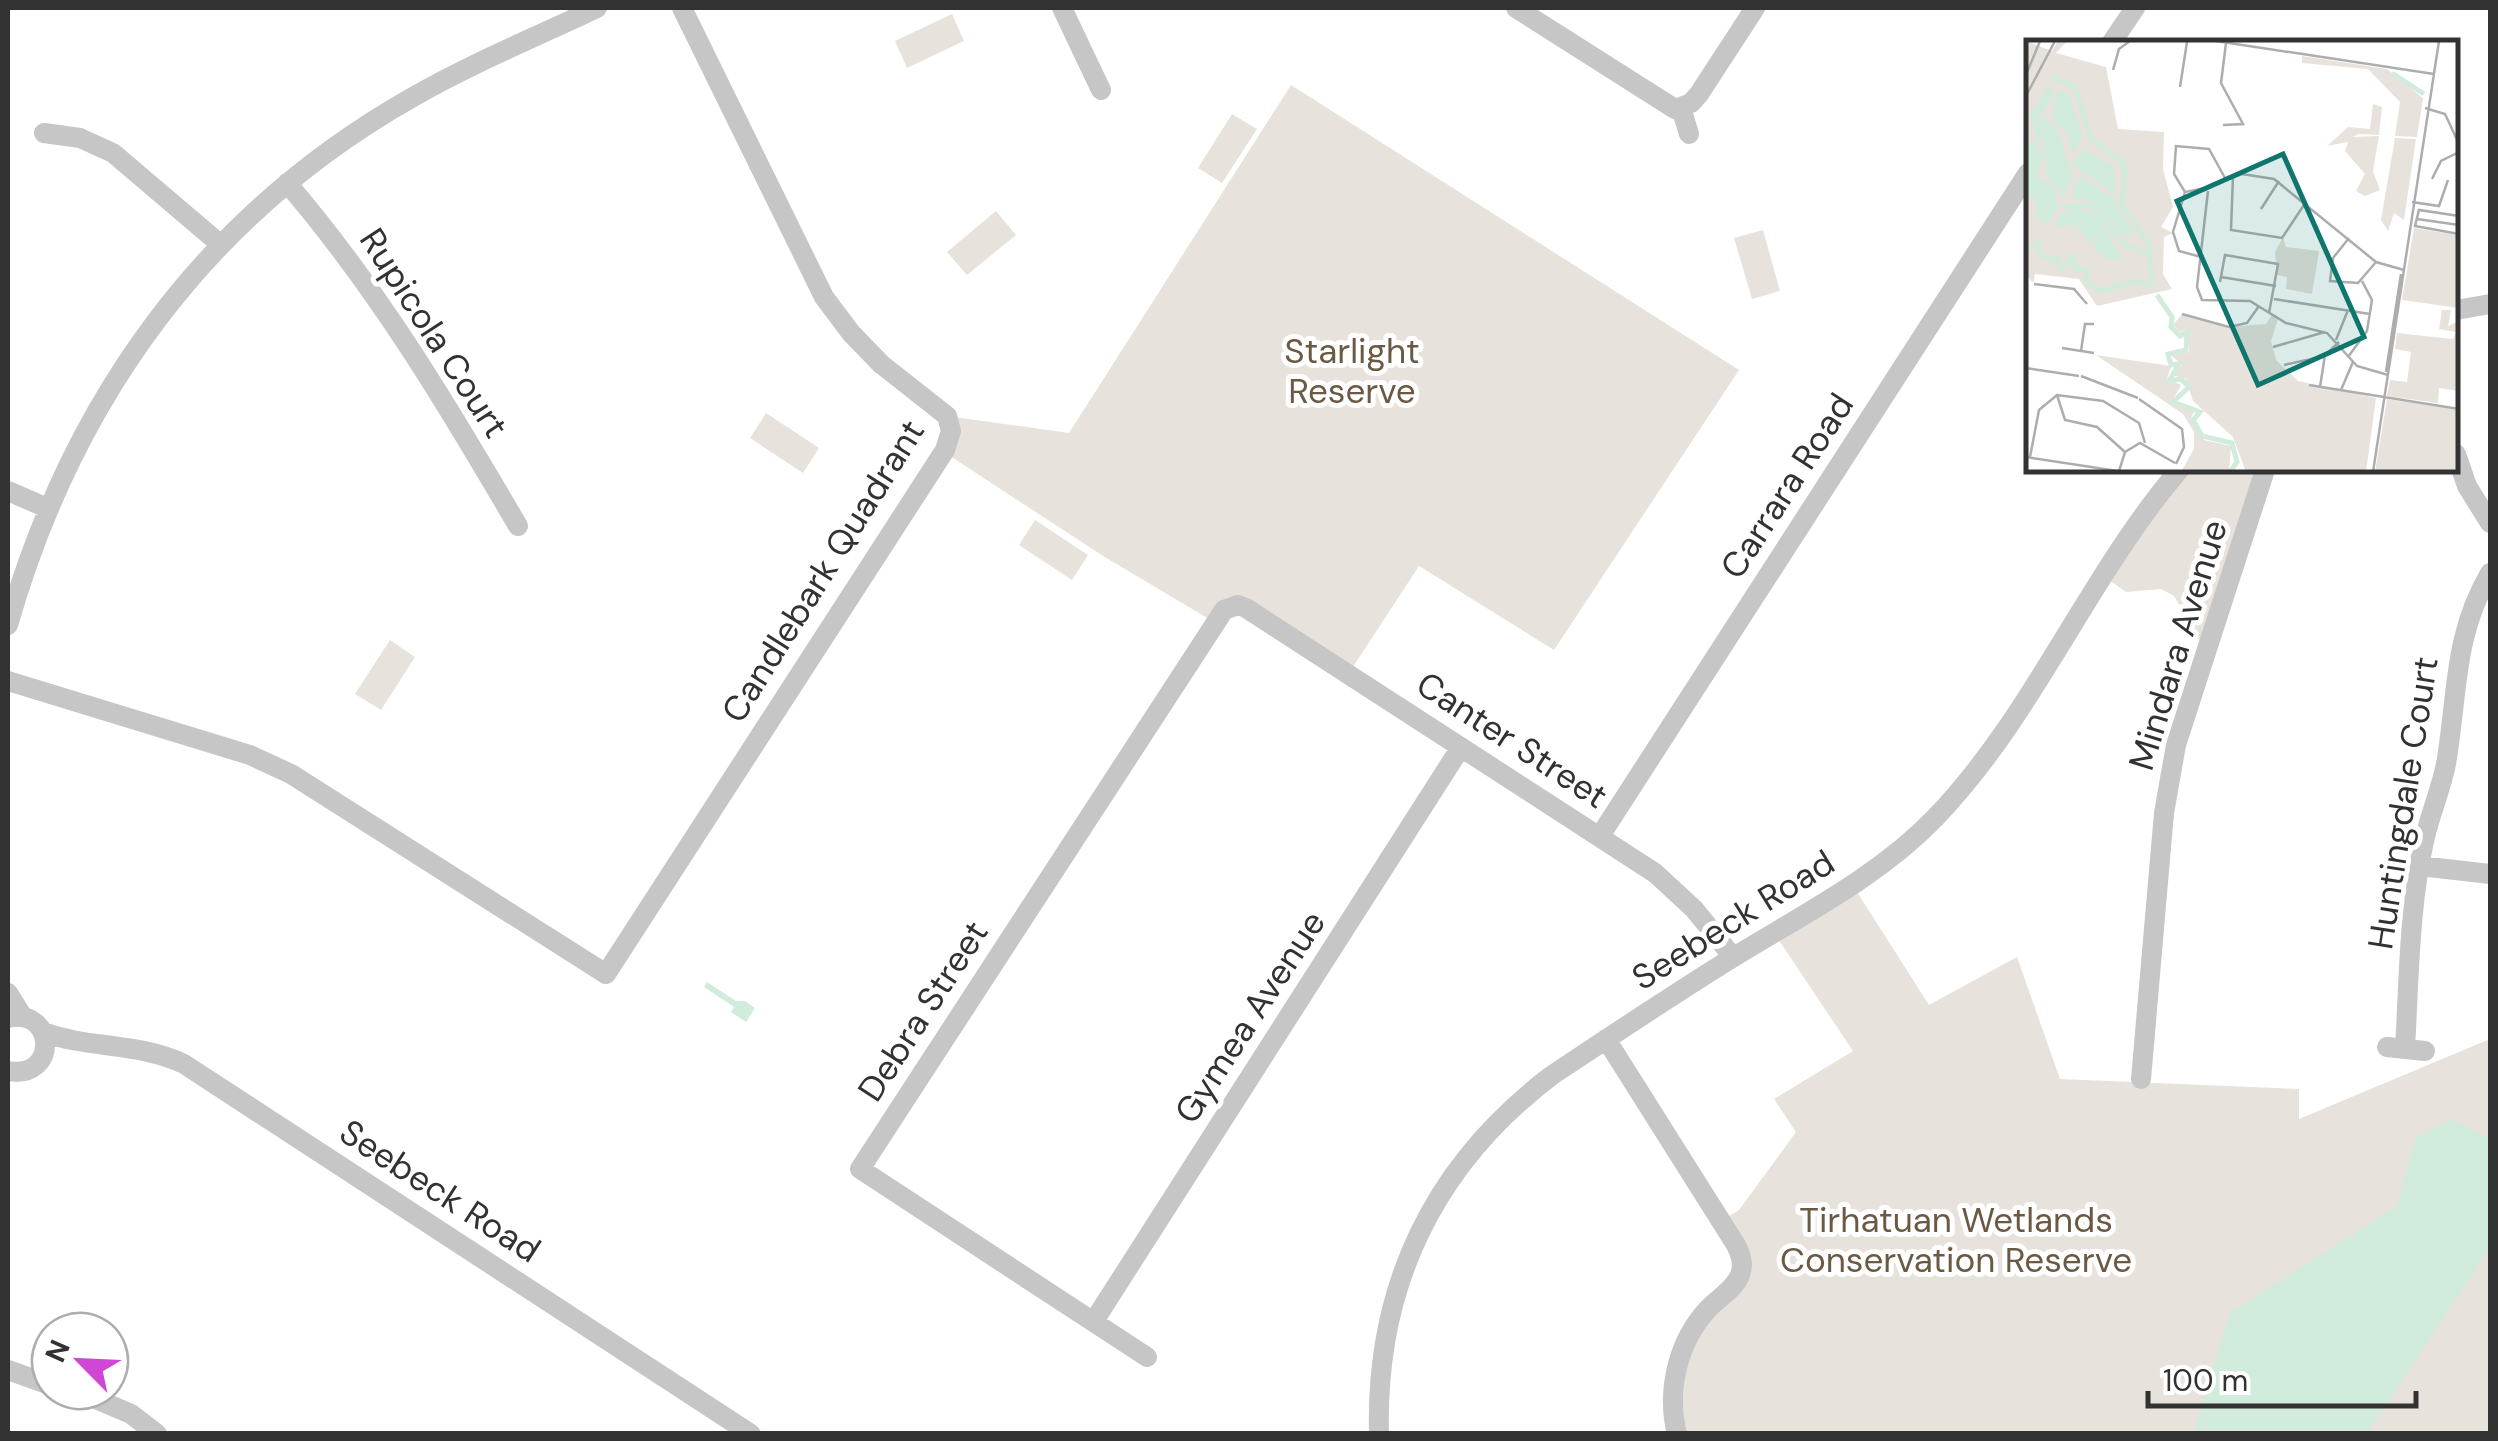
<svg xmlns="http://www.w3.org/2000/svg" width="2498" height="1441" font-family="'DM Sans',sans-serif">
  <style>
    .green { fill: #e8e2dc }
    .water { fill: #d1ebdc }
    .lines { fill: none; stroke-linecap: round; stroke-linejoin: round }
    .minor { stroke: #c6c6c6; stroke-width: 20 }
    .labels { text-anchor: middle; stroke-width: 10; stroke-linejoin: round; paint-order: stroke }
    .street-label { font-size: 35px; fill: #323232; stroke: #fff }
    .park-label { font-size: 35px; fill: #6a5943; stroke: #fff }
    .inset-river { fill: none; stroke: #d1ebdc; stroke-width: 5 }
    .inset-road { fill: none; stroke: #adadad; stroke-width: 2.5 }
    .view { fill: #0f766e; fill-opacity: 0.15; stroke: #0f766e; stroke-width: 5 }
    .inset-edge { fill: none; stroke: #323232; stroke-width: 5 }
  </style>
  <rect width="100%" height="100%" fill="#fff"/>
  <path class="green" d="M952 14 964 41 907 68 895 41Z
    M1291 85 1739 370 1554 650 1419 566 1349 673 1246 608 1214 622 1103 556 944 452 947 416 1069 433Z
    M1232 114 1257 129 1222 183 1198 168Z
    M996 211 1016 235 967 275 947 252Z
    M1763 230 1780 291 1752 299 1734 238Z
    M766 413 819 448 803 473 750 438Z
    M2179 470H2265L2207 642 2187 636 2182 609 2174 596 2161 589 2126 592 2103 576Z
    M1035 520 1088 555 1072 580 1019 545Z
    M390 640 415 657 381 710 355 694Z
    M1852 884 1929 1005 2017 957 2060 1079 2299 1089V1119L2490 1039V1433L1677 1434 1682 1349 1740 1276 1721 1221 1739 1210 1796 1132 1774 1099 1853 1051 1774 933Z"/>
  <path class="water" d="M707 982 736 1001H745L755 1008 746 1022 731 1012 734 1007 704 987Z
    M2451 1119 2490 1139V1247L2368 1433H2194L2230 1313 2397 1206 2416 1137Z"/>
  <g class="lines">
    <path class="minor" d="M1062 8 1101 90
      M1516 8 1675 109 1691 103 1699 94 1755 8
      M2112 42 2135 8
      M1681 108 1689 134
      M44 133 80 138 113 153 220 244
      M287 183C378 289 448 406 518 526
      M2456 310 2490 304
      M2456 454 2467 486 2490 523
      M8 491 47 508
      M8 625C73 398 206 214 413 97 472 63 536 37 597 8
      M8 681 250 755 291 774 606 974 945 450 951 431 947 416 881 364 851 333 824 297 682 8
      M1600 836 2028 173
      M2420 866 2490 874
      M8 993 23 1017
      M8 1018C56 1007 59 1080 8 1071
      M43 1032C89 1049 138 1042 184 1064L751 1434
      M1606 1039 1736 1245C1741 1255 1744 1264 1740 1275 1735 1289 1718 1298 1708 1309 1678 1341 1666 1391 1677 1434
      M2387 1047 2425 1051
      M2405 1049C2409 979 2409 905 2425 837 2431 812 2441 789 2446 764 2458 694 2453 636 2490 573
      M2141 1079 2164 813 2176 745 2265 470
      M1094 1321 1461 747
      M1147 1357 860 1169 1224 610 1238 605 1246 608 1655 873 1694 909 1733 957
      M8 1370 50 1385
      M77 1391 131 1414 157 1434
      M1379 1434C1375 1286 1434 1165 1551 1076 1614 1034 1678 991 1742 952 1808 912 1881 874 1935 818 2034 715 2087 578 2179 470"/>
  </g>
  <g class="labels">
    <g class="street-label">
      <text transform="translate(434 333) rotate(57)" y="12">Rupicola Court</text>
      <text transform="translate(1787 486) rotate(-57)" y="12">Carrara Road</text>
      <text transform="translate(823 571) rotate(-58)" y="12">Candlebark Quadrant</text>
      <text transform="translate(2178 645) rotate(-73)" y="12">Mindara Avenue</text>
      <text transform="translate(1512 740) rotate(33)" y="12">Canter Street</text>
      <text transform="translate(2403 803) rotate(-81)" y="12">Huntingdale Court</text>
      <text transform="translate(1733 920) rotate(-32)" y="12">Seebeck Road</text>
      <text transform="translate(923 1011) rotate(-57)" y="12">Debra Street</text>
      <text transform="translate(1250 1017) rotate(-57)" y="12">Gymea Avenue</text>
      <text transform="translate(440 1191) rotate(33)" y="12">Seebeck Road</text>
    </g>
    <g class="park-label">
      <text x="1352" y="363">Starlight<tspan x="1352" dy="40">Reserve</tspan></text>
      <text x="1956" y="1232">Tirhatuan Wetlands<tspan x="1956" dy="40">Conservation Reserve</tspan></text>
    </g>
  </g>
  <g transform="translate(2026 40)">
    <rect width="432" height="432" fill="#fff"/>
    <path d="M0 1 26 11 32 1H41L30 13 80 27 92 89 138 92 137 129 147 167 135 187 147 193 138 197 137 234 146 249 71 266 53 239 9 234 7 243 0 235ZM276 16 361 29 397 58 391 97 369 96 374 62 342 29 276 23ZM347 64 356 67 353 95 333 94 326 97 353 96 347 131 354 150 339 156 330 151 339 134 319 111 322 102 301 106 322 87 344 89ZM369 98 390 99 378 180 368 173 362 191 355 180ZM388 188 432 195V268L376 260ZM257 197 260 207 293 211 286 254 260 249 261 237 251 235 249 212ZM416 270H425L422 286 432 282V351L413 348 412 363 361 356 364 340 381 342 385 312 369 309 371 293 427 299 430 292 413 289ZM156 274 202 287 240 284 246 275 252 279 245 301 250 320 272 341 350 358 340 432H220L207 397 167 361 160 339 146 335 156 325 145 315 163 312 162 289 154 292 147 285ZM70 315 145 326 141 339 155 345 146 361 169 370 165 378 178 400 205 406 203 432H155L168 409V392L157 374ZM361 359 432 370V432H349Z" fill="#e8e2dc"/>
    <path d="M23 43 27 54 12 82 20 77 34 95 46 136 38 157 21 136 16 95 8 110 16 109 17 117 10 137 27 145 33 167 19 185 10 176V158L0 157V106L11 99 4 76ZM30 50 43 54 57 98 46 114 42 94 27 81ZM58 109 88 127 90 155 45 124ZM57 137 89 160 108 195 96 196 65 162 45 159 49 140ZM49 167 71 176 96 219 80 220 48 185 27 187 36 172Z" fill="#d1ebdc"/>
    <path class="inset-river" d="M366 33 398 54M26 37 49 46 65 98 99 125 96 165 124 207 126 242M36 166H64L98 204 123 215M0 210 12 203 13 213 24 221 30 217 35 229 46 216 50 230H61L60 241 74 251 112 241 127 247M131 255 146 277 145 287 154 296 161 292 160 310 142 314 145 325 153 324 143 341 155 339 163 347 147 362 174 372 167 380 176 396 206 403 211 422 204 432"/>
    <path class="inset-road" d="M190 1 408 34M87 30 93 9 104 1M0 35 14 1M154 47 161 2M0 56 29 1M399 68 419 74 433 104M197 85 217 84 195 43 200 3M207 136 205 190 256 198 280 162M406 139 415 121 433 112M181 147 216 134 248 139 350 222 378 230M182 151 171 247 176 260 224 261 260 283 301 293 331 326 362 335M159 152 148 134 150 106 183 109 199 138M386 162 413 166 422 140M235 169 253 141M433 176 393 170 389 186 433 194M391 179 433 185M323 198 307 218 304 241 332 243 350 222M175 217 153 211 147 192 159 152 179 148M195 237 250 246M194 242 199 215 252 224 243 273M8 244 48 249 61 264M248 259 344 274M156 274 203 287 221 283 233 266M310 300 322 270M247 307 299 292M36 308 68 313M55 311 59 284H68M322 317 341 291 346 260 336 241M258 325 299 316M0 328 53 336M360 332 375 234M55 336 112 358M283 345 433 369M294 347 299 315 313 302M315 350 327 322M31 355 39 380 71 387 99 412M113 359 156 389 158 407 150 424M0 417 98 432M4 417 13 370 31 355 77 361 113 383 119 403M93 431 99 412 114 403 149 423M347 432 413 1"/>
    <path class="view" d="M257 114 338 297 232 345 151 161Z"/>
    <rect width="432" height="432" class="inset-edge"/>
  </g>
  <rect width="2498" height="1441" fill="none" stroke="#323232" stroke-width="20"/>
  <g transform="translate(80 1361) rotate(294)"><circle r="48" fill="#ffffff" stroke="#adadad" stroke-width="2.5"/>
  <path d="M0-8L18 38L0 25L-18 38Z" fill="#d047d6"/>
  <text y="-15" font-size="28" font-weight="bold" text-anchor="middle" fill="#323232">N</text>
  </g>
  <path d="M2148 1391v15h268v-15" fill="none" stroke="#323232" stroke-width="5"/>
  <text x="2163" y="1391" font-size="30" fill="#323232" stroke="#ffffff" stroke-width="8" paint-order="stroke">100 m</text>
</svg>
